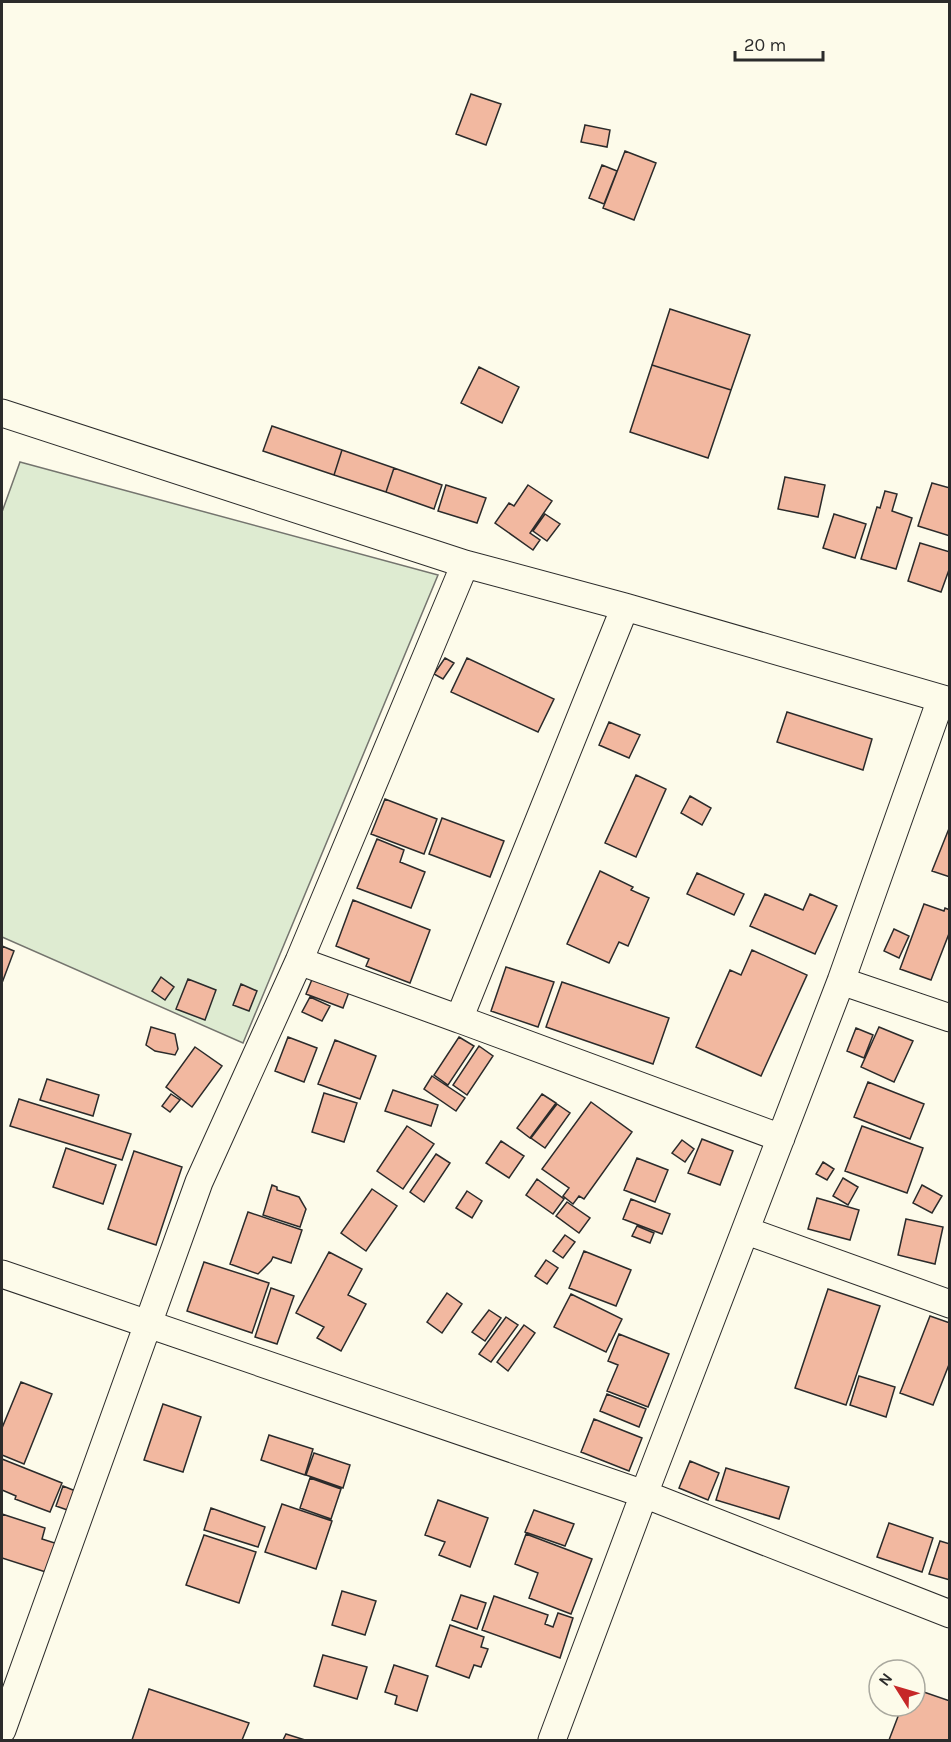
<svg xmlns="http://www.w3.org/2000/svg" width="951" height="1742" font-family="Karla,sans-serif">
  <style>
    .green { fill: #deebd1; stroke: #74746e; stroke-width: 1.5 }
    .building { fill: #f2b8a0; stroke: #2b2b2b; stroke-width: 1.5 }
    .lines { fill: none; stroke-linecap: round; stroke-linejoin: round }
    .minor-casing { stroke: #2b2b2b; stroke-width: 29 }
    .minor { stroke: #fdfbea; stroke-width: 27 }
  </style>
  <rect width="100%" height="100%" fill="#fdfbea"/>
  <path class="green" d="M20 462 438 575 243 1043 2 937V512Z"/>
  <path class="building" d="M471 94 501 104 486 145 456 134Z
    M585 125 610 130 607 147 581 142Z
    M625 151 656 163 634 220 603 208Z
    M602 165 617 171 604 204 589 198Z
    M670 309 750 335 731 390 652 365Z
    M652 365 731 390 708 458 630 432Z
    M479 367 519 387 502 423 461 403Z
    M272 426 342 450 334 475 263 451Z
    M342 450 394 468 386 492 334 475Z
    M394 468 442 485 434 509 386 492Z
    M785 477 825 485 818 517 778 509Z
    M932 483 950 488V536L918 526Z
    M446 485 486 498 477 523 438 511Z
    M528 485 552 501 530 533 540 540 533 550 495 523 509 503 514 506Z
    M885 491 897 494 892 511 912 518 896 569 861 559 877 507 880 508Z
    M545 514 560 524 547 541 533 531Z
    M834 514 866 524 855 558 823 548Z
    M920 543 950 552V567L941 592 908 581Z
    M445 658 454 663 443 679 434 674Z
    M467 658 554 699 538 732 451 692Z
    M787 712 872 739 863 770 777 742Z
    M609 722 640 735 629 758 599 745Z
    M636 775 666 789 636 857 605 843Z
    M690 796 711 808 702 825 681 813Z
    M385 799 437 819 424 854 371 834Z
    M442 818 504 841 490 877 429 854Z
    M950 826V877L932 871Z
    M377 839 404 850 400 862 425 872 411 908 357 888Z
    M600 871 633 887 631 890 649 898 628 946 619 942 609 963 567 944Z
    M697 873 744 894 734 915 687 894Z
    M765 894 803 910 810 894 837 906 815 954 750 926Z
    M353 900 430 930 410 983 366 966 369 959 336 946Z
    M924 904 944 911 945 908 950 910V931L931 980 900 969Z
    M894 929 909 936 899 958 884 951Z
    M2 946 14 951 2 983Z
    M752 950 807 975 761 1076 696 1047 730 970 741 975Z
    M506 967 554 982 538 1027 491 1011Z
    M161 977 174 987 165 1000 152 991Z
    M313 977 349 992 343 1008 306 994Z
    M188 979 216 990 205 1020 176 1009Z
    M562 982 669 1018 653 1064 546 1027Z
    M241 984 257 991 249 1011 233 1005Z
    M310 997 330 1006 322 1021 302 1012Z
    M151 1027 175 1034 178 1049 175 1055 155 1051 146 1045Z
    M879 1027 913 1041 894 1082 861 1067Z
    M856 1028 873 1035 864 1058 847 1051Z
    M288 1037 317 1048 304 1082 275 1071Z
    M459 1037 474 1046 448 1085 434 1075Z
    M335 1040 376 1056 360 1099 318 1084Z
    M479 1046 493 1056 467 1095 453 1085Z
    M195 1047 222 1066 192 1107 166 1087Z
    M432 1076 465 1098 456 1111 424 1089Z
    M47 1079 99 1095 93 1116 40 1100Z
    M868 1082 924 1104 910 1139 854 1117Z
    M393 1090 438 1105 431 1126 385 1111Z
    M324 1093 357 1103 344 1142 312 1132Z
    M171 1094 180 1100 170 1112 162 1106Z
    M542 1094 556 1103 530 1138 517 1128Z
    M19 1099 131 1134 122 1160 10 1126Z
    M591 1102 632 1132 584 1199 579 1196 573 1204 563 1196 569 1188 542 1169Z
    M557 1104 570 1113 545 1148 531 1138Z
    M407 1126 434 1144 403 1189 377 1171Z
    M862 1126 923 1148 907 1193 845 1171Z
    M702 1139 733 1151 720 1185 688 1173Z
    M682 1140 694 1149 685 1162 672 1153Z
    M501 1141 524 1156 509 1178 486 1163Z
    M66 1148 116 1165 103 1204 53 1187Z
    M134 1151 182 1167 156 1245 108 1229Z
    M436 1154 450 1163 424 1202 410 1192Z
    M637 1158 668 1170 655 1202 624 1190Z
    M823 1162 834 1169 827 1180 816 1174Z
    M843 1178 858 1187 848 1205 833 1196Z
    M537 1179 564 1199 553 1214 526 1195Z
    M272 1185 277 1187V1190L299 1197 306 1209 300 1227 263 1215Z
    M922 1185 942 1196 932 1213 913 1203Z
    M372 1189 397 1206 366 1251 341 1233Z
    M467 1191 482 1201 472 1218 456 1208Z
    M817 1198 859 1210 850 1240 808 1229Z
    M631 1199 670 1214 662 1234 623 1219Z
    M567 1202 590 1218 579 1233 556 1216Z
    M248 1212 302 1230 291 1263 273 1257 271 1261 258 1274 230 1264Z
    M906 1219 943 1227 935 1264 898 1255Z
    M637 1226 654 1233 650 1243 632 1236Z
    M565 1235 575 1242 563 1258 553 1251Z
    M584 1251 631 1270 616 1306 569 1288Z
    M329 1252 362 1269 348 1295 366 1304 341 1351 317 1338 324 1327 296 1313Z
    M546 1260 558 1268 547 1284 535 1276Z
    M204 1262 269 1283 252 1333 187 1311Z
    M271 1288 294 1296 277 1344 255 1337Z
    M828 1289 880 1306 846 1405 795 1388Z
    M447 1293 462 1304 442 1333 427 1322Z
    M571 1294 622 1319 606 1352 554 1327Z
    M489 1310 501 1318 485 1341 472 1332Z
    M930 1316 950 1323V1362L933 1405 900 1393Z
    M506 1317 518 1325 491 1362 479 1354Z
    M524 1325 535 1333 508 1371 497 1362Z
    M619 1334 669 1354 648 1407 607 1391 618 1365 608 1361Z
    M859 1376 895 1387 886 1417 850 1405Z
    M21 1382 52 1394 24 1464 2 1455V1428Z
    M607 1394 646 1409 639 1427 600 1411Z
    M163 1404 201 1417 183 1472 144 1460Z
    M594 1419 642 1438 629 1471 581 1452Z
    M269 1435 313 1449 305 1475 261 1460Z
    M314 1453 350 1465 343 1488 306 1475Z
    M2 1459 62 1483 50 1512 15 1499 16 1496 2 1490Z
    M690 1461 719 1473 708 1500 679 1488Z
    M726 1468 789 1487 779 1519 716 1500Z
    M310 1478 341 1489 331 1519 300 1508Z
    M63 1486 83 1494 76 1513 56 1506Z
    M438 1500 488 1518 470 1567 439 1555 445 1542 425 1535Z
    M282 1504 332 1521 316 1569 265 1552Z
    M211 1508 265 1527 258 1547 204 1530Z
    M534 1510 574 1524 565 1546 525 1532Z
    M2 1514 45 1528 42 1539 61 1545 52 1574 2 1558Z
    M889 1523 933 1538 922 1572 877 1557Z
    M526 1534 592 1559 571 1614 529 1598 538 1573 515 1564Z
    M204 1535 256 1552 239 1603 186 1585Z
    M940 1541 950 1544V1580L929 1574Z
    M342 1591 376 1601 365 1635 332 1625Z
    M461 1595 486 1603 477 1629 452 1620Z
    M494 1596 548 1615 545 1624 553 1627 558 1613 573 1618 560 1658 482 1630Z
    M450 1625 484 1637 481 1647 488 1649 481 1667 474 1665 469 1678 436 1666Z
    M323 1655 367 1667 357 1699 314 1686Z
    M394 1665 428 1676 417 1711 395 1704 397 1696 385 1692Z
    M149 1689 249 1723 242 1740H132Z
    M915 1689 950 1701V1740H889L902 1706H915Z
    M286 1734 305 1740H283Z"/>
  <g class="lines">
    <defs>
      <path id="minor" d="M2 413 465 564 625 607 950 701
        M299 961 459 1019 625 607
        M841 981 950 1018
        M459 1019 781 1138
        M747 1231 950 1304
        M2 1274 644 1494 950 1614
        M2 1730 199 1182 299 961 465 564
        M552 1740 644 1494 841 981 941 699"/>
    </defs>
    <use href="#minor" class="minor-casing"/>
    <use href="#minor" class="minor"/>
  </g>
  <rect width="951" height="1742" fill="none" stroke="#2b2b2b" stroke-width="6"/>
  <g transform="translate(897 1688) rotate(307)"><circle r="28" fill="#fdfbea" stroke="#a9a89e" stroke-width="1.5"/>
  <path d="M0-4.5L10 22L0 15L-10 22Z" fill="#c62828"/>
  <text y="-9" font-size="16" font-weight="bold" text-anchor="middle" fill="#2b2b2b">N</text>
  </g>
  <path d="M735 51v9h88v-9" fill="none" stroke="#2b2b2b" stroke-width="3"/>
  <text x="744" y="51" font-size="18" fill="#2b2b2b" stroke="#fdfbea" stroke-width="4.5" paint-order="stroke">20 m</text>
</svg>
